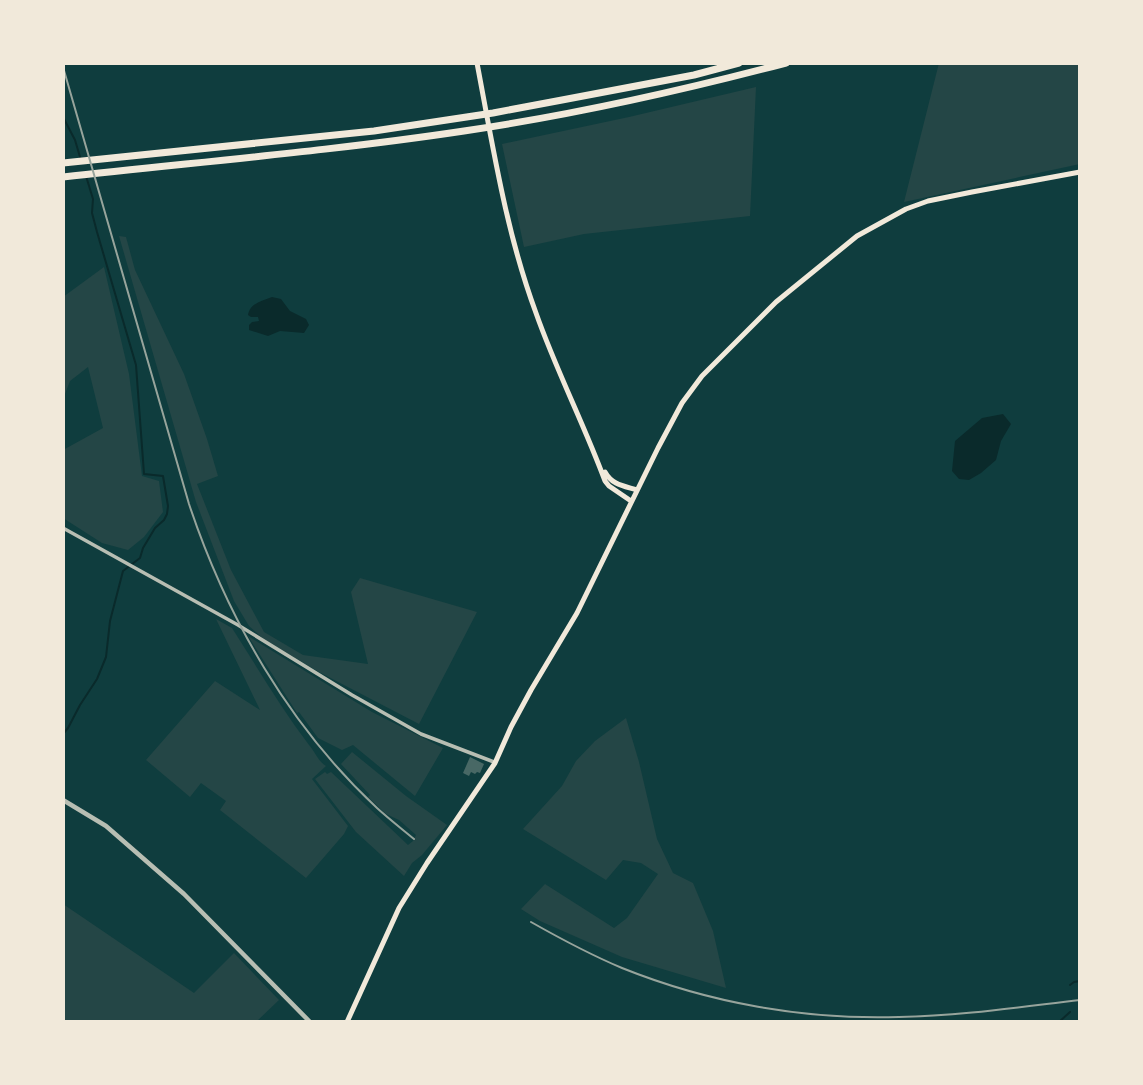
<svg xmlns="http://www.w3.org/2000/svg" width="1143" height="1085" font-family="'IBM Plex Sans',sans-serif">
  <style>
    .green { fill: #244646 }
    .water { fill: #0a2a2b }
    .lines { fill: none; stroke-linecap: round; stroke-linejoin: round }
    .stream { stroke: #0a2a2b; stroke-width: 2 }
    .building { fill: #486865 }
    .minor { stroke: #b8beb3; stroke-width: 3.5 }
    .tertiary { stroke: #b8beb3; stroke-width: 4.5 }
    .secondary { stroke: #f1e9da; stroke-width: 5 }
    .motorway { stroke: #f1e9da; stroke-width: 7 }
    .rail { stroke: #97a49c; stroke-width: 2 }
  </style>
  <rect width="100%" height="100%" fill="#0f3d3e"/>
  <path class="green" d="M939 63H1080V164L904 202Z
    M756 87 750 216 584 234 524 247 502 144 629 117Z
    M119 236 126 237 135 270 184 374 207 439 218 476 197 484 231 570 264 632 303 655 368 664 351 592 360 578 477 612 419 724 319 672 266 641 249 626 234 601 196 502Z
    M104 267 129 374 142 476 159 481 163 512 144 537 128 550 102 543 63 518V450L103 428 88 367 70 381 63 399V297Z
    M216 619 232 628C257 667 281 708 309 745 315 752 318 761 326 766L312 779 348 826 344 834 306 878 220 810 226 801 201 783 190 797 146 760 215 681 260 710Z
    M248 636 372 712 443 748 415 796 353 745 342 750 318 738 299 712 297 713Z
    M626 718 639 762 657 839 673 873 693 883 713 931 726 988 622 957 540 921 521 909 545 884 614 928 627 918 658 874 641 863 623 860 606 880 523 829 562 786 576 761 595 741Z
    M352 752 406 796 447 825 422 855 412 863 404 876 356 832 315 779 325 772 327 774 331 772 408 845 413 841 416 835 399 820 386 814 368 797 370 795 341 764Z
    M63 904 194 993 234 953 279 1000 256 1022H63Z"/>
  <path class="water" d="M272 297 281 299 290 311 306 319 309 325 304 333 280 331 268 336 249 330V325L252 322 259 321 258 317H251L248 315C250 303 262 301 272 297Z
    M1003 414 1011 424 1001 441 996 460 981 473 969 480 959 479 952 471 955 441 982 418Z"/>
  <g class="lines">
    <path class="stream" d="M63 117 75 140 80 157
      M63 734 68 728 80 705 97 679 106 657 110 621 123 571 140 558 143 548 155 528 164 520 167 514 168 506 163 476 144 474 136 365 97 232 92 213 93 199 86 176
      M1070 985 1074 982 1080 981
      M1059 1022 1070 1012"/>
  </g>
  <path class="building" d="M470 757 484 764 480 773 477 772 475 774 471 772 469 776 463 773Z"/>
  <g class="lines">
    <path class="minor" d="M63 528 238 625 352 695 421 734 494 762"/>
    <path class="tertiary" d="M63 800 106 826 184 894 310 1022"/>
    <path class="secondary" d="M477 63C493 147 506 232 536 313 556 370 584 424 605 481L609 486 631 501
      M605 472C612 485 624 486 637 490
      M347 1022 399 908 427 863 495 763 511 727 531 690 577 613 658 448 682 403 702 376 776 302 857 236 906 209 928 201 972 192 1080 172"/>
    <path class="motorway" d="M63 163 374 131 493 113 562 100 694 75 739 63
      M63 177C197 162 331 151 464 131 572 115 680 91 786 63"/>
    <path class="rail" d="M63 67 189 504C227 618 289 726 377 808 389 819 402 829 414 839
      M531 922C561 939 591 955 622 968 709 1003 805 1020 899 1017 960 1016 1020 1007 1080 1000"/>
  </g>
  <rect width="1143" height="1085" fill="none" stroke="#f1e9da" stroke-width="130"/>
</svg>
